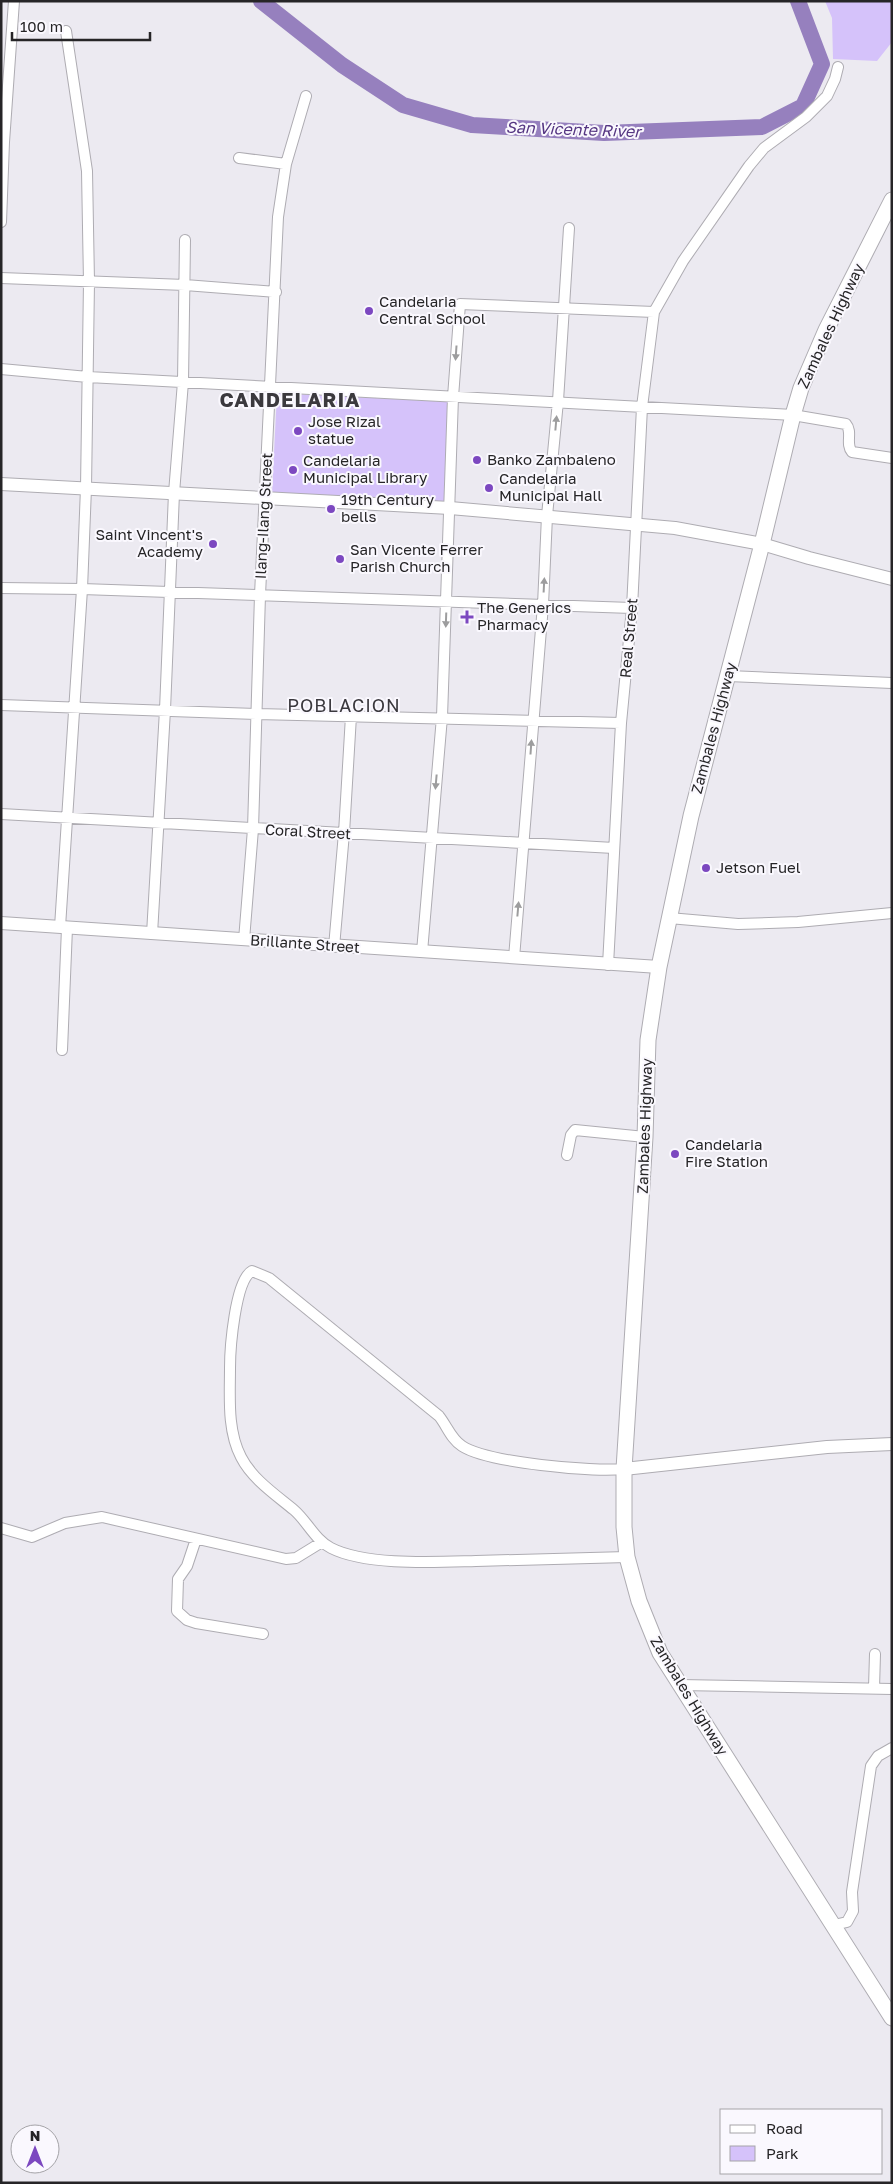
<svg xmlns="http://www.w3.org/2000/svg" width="893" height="2184" font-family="'Golos Text',sans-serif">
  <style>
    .green { fill: #d5c2fa }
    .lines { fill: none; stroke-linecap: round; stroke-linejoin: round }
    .river { stroke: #9680be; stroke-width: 16 }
    .minor-casing { stroke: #aeacb2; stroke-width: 12 }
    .tertiary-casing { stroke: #aeacb2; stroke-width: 14 }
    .primary-casing { stroke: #aeacb2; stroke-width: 17 }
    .minor { stroke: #fff; stroke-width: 10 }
    .tertiary { stroke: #fff; stroke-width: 12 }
    .primary { stroke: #fff; stroke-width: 15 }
    .oneway { fill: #9d9d9e }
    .poi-dot { fill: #7c48c0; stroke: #faf8fe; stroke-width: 2 }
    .labels { text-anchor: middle; stroke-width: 4; stroke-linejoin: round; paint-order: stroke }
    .poi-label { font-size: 15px; fill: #262527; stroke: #faf8fe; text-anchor: start }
    .street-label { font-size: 15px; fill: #262527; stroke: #faf8fe }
    .water-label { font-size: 16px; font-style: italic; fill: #553682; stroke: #faf8fe }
    .quarter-label { font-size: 18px; letter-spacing: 1px; fill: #3b393e; stroke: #faf8fe }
    .district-label { font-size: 20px; font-weight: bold; letter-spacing: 1px; fill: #3b393e; stroke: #faf8fe }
  </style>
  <rect width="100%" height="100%" fill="#eceaf1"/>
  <path class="green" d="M825 1H892V42L877 61 833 59 832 18Z
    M277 393 451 402 446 502 272 494Z"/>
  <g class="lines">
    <path class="river" d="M261 1 342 65 403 105 472 125 604 133 762 127 803 106 822 64 798 1"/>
    <defs>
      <path id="minor" d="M239 158 286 164
        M1 222 4 142 14 1
        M1 278 185 285 276 292
        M1 369 88 377 793 415 846 424C853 432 845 444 852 452L892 458
        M1 588 82 589 632 608
        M728 676 892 683
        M1 705 257 714 621 723
        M1 814 614 848
        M669 918 738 924 798 922 892 913
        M60 927 82 589 86 488 89 282 87 171 66 31
        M152 934 165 710 174 493 183 382 185 240
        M244 940 253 829 260 595 278 217 286 164 306 96
        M334 947 344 833 351 716
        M422 952 442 717 453 397 460 304 654 312 683 261 749 166 764 148 806 117 827 96 835 79 838 67
        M514 958 543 605 547 516 558 401 569 228
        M608 965 621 723 632 608 642 407 654 312
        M62 1050 67 928
        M567 1155 571 1135 575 1130 645 1137
        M624 1469C593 1472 488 1463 462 1446 451 1439 447 1426 439 1416L269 1278 252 1271C235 1280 230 1349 230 1368 230 1397 227 1430 241 1457 252 1479 276 1495 294 1510 307 1521 315 1540 331 1548 366 1566 436 1562 476 1561 527 1560 577 1558 627 1557
        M1 1528 32 1537 65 1523 102 1517 286 1559 296 1558 322 1542
        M196 1539 187 1566 178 1579 177 1611 187 1620 196 1623 263 1634
        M680 1685 892 1689
        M874 1688 875 1654
        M834 1925 847 1922 853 1911 852 1892 871 1766 878 1756 892 1748"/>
      <path id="tertiary" d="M1 484 450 508 675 528 762 544 809 558 892 579
        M1 923 659 967
        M624 1469 827 1447 892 1444"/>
      <path id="primary" d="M892 200 826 330 801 388 793 415 762 544 691 816 659 967 648 1040 645 1137 624 1469V1527L627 1557 639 1601 660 1653 892 2018"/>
    </defs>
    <use href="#minor" class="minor-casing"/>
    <use href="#tertiary" class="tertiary-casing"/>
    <use href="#primary" class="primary-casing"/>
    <use href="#minor" class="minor"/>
    <use href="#tertiary" class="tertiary"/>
    <use href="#primary" class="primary"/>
  </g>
  <defs><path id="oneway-solid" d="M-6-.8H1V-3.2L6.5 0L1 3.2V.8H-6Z" transform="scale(1.25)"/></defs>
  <g class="oneway">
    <use href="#oneway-solid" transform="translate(456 353) rotate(94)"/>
    <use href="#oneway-solid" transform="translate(556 423) rotate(-85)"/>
    <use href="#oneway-solid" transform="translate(544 585) rotate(-87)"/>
    <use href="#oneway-solid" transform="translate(446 620) rotate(92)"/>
    <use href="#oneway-solid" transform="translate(531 747) rotate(-86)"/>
    <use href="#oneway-solid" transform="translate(436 782) rotate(95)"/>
    <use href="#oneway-solid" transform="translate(518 909) rotate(-85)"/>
  </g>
  <g class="poi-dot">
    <circle cx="369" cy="311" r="5"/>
    <circle cx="298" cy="431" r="5"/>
    <circle cx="477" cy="460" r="5"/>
    <circle cx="293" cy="470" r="5"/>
    <circle cx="489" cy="488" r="5"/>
    <circle cx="331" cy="509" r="5"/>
    <circle cx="213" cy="544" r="5"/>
    <circle cx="340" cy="559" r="5"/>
    <path d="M464.5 609.5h5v5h5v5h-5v5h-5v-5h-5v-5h5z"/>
    <circle cx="706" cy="868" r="5"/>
    <circle cx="675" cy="1154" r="5"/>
  </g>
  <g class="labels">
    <g class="poi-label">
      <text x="379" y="307">Candelaria<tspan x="379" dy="17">Central School</tspan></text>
      <text x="308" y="427">Jose Rizal<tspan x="308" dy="17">statue</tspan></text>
      <text x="487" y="465">Banko Zambaleno</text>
      <text x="303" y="466">Candelaria<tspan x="303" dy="17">Municipal Library</tspan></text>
      <text x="499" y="484">Candelaria<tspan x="499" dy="17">Municipal Hall</tspan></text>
      <text x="341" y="505">19th Century<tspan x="341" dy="17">bells</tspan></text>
      <text x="203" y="540" text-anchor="end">Saint Vincent's<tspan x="203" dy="17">Academy</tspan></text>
      <text x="350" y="555">San Vicente Ferrer<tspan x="350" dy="17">Parish Church</tspan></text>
      <text x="477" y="613">The Generics<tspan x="477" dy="17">Pharmacy</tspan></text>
      <text x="716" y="873">Jetson Fuel</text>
      <text x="685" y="1150">Candelaria<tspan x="685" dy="17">Fire Station</tspan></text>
    </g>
    <g class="street-label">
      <text transform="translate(831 326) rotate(-65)" y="5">Zambales Highway</text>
      <text transform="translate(264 516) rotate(-87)" y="5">Ilang-Ilang Street</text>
      <text transform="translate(629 638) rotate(-85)" y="5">Real Street</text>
      <text transform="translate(714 728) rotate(-75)" y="5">Zambales Highway</text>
      <text transform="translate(308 832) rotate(3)" y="5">Coral Street</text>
      <text transform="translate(305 944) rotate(4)" y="5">Brillante Street</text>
      <text transform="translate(645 1126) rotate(-88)" y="5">Zambales Highway</text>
      <text transform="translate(689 1696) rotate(59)" y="5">Zambales Highway</text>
    </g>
    <g class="water-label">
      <text transform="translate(573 129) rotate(2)" y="6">San Vicente River</text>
    </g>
    <g class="quarter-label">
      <text x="344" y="712">POBLACION</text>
    </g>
    <g class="district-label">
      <text x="290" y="407">CANDELARIA</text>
    </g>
  </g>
  <rect width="893" height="2184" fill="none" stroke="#262527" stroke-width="5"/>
  <rect x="720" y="2109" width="162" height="65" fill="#faf8fe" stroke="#a5a4a8"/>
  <rect x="730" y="2125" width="25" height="8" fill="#ffffff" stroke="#a5a4a8"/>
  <text x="766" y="2134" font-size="15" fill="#262527">Road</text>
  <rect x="730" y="2146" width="25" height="15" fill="#d5c2fa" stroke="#a5a4a8"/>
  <text x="766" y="2159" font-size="15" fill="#262527">Park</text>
  <g transform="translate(35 2149)"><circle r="24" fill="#faf8fe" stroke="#a5a4a8"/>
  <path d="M0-4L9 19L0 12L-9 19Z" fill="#7c48c0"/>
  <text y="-8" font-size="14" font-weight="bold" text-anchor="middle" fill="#262527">N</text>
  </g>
  <path d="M12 32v8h138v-8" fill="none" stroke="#262527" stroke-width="2.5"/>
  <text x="20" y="32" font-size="15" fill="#262527" stroke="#faf8fe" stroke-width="4" paint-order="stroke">100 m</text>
</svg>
